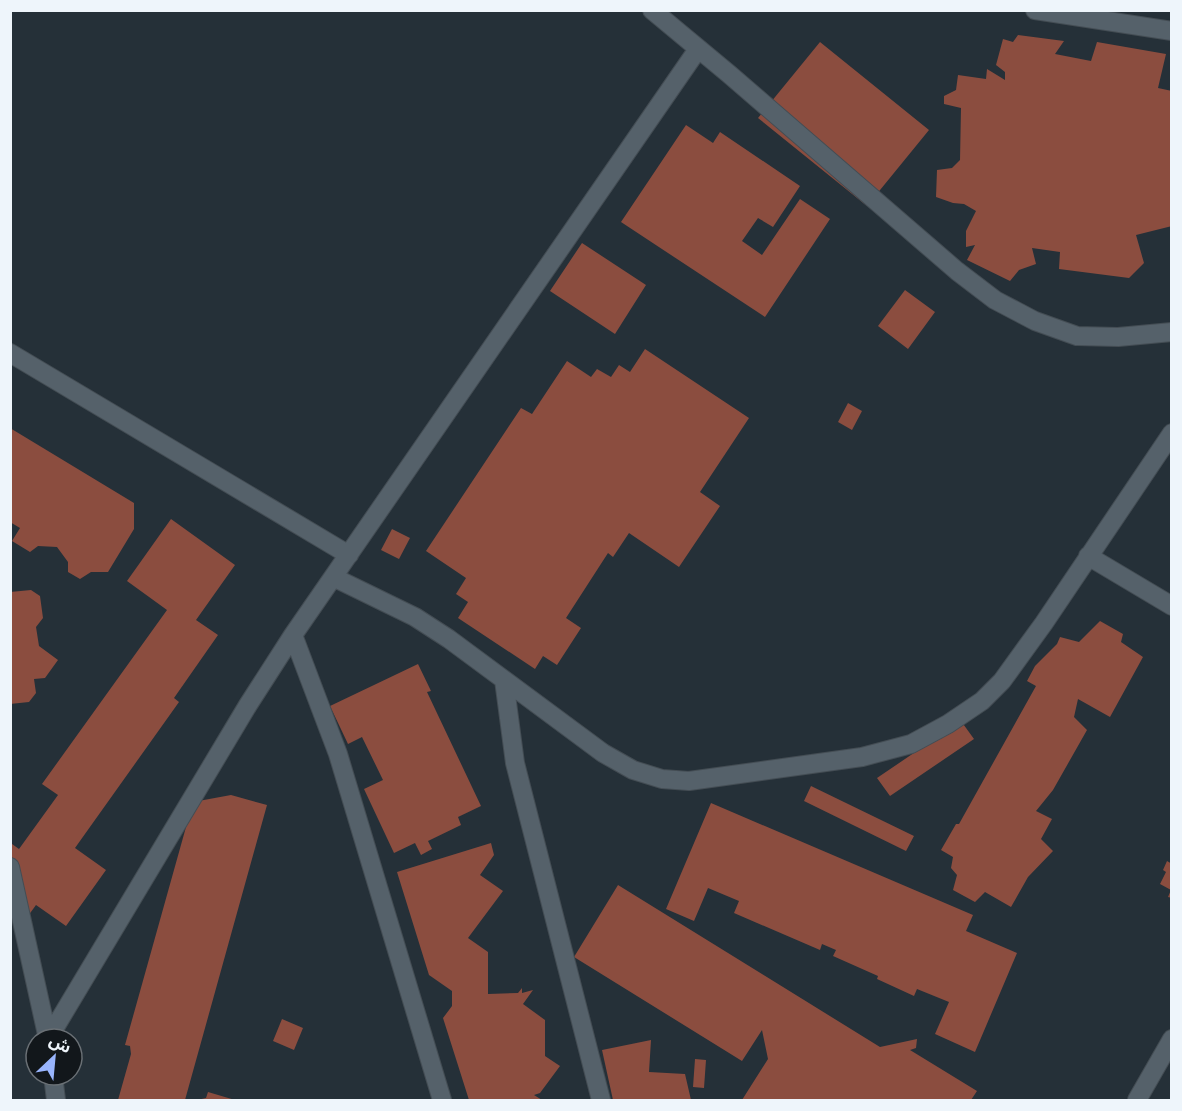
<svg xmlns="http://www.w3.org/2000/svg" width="1182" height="1111" font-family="Bitter,'Noto Sans Arabic',serif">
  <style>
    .building { fill: #8b4d3f }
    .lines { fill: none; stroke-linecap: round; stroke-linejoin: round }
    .minor-casing { stroke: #444d54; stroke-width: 20 }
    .minor { stroke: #55616a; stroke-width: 18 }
  </style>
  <rect width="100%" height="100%" fill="#253038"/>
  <path class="building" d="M1018 35 1064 41 1055 54 1091 61 1097 42 1166 54 1158 88 1172 91V226L1136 235 1144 263 1129 278 1059 269 1060 252 1032 248 1036 264 1019 270 1010 281 967 260 975 245 966 247V231L976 211 964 204 953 203 936 197 937 170 952 168 960 160 961 108 944 104V96L956 90 958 75 986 79 987 69 1005 80V72L996 65 1003 39 1013 42Z
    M820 42 929 130 867 206 758 118Z
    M686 125 713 143 720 132 800 186 773 227 758 218 742 241 762 255 800 199 830 219 765 317 621 222Z
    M582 243 646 285 615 334 550 291Z
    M905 290 935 312 908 349 878 326Z
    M645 349 749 418 700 492 720 506 679 567 629 533 613 557 608 553 566 618 581 628 557 665 543 656 535 669 458 618 468 602 456 594 466 578 426 551 521 408 532 414 567 361 591 377 597 369 611 377 619 365 630 372Z
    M848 403 862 411 852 430 838 422Z
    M10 428 134 503V529L108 572H91L80 579 68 572V562L57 547 38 546 30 552 12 541 20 528 10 522Z
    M171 519 235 565 196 620 218 635 174 698 179 702 75 848 106 870 66 926 36 905 28 916 10 877V847L12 844 19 849 58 795 42 784 167 610 127 581Z
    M392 529 410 538 399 559 381 550Z
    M31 590 40 596 43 618 36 627 39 646 58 660 45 678 34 679 36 693 29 702 10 704V592Z
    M1100 621 1123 634 1121 642 1143 657 1110 717 1078 699 1074 717 1087 730 1053 790 1036 811 1052 819 1041 839 1053 851 1028 877 1011 907 985 892 975 902 953 890 957 875 951 868 953 857 941 850 956 824H959L1036 686 1027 681 1035 666 1057 644 1060 637 1079 642Z
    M418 664 431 691 427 692 481 806 458 817 461 825 428 841 432 849 421 855 415 843 394 853 364 789 383 780 362 737 348 744 330 706Z
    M961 721 974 739 890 796 877 778Z
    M811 786 914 836 906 851 804 801Z
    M231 795 267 805 185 1100H118L131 1054 130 1046 125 1045 193 802Z
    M711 803 973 915 966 931 1017 953 975 1052 935 1034 949 1002 917 989 914 996 877 979 878 976 833 956 836 950 822 944 820 950 734 913 739 901 708 888 694 921 666 909Z
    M491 843 494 855 480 875 503 891 468 938 488 952V994L518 993 522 988V993L533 990 523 1004 545 1020V1056L560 1066 540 1093 534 1095 542 1100H469L443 1018 452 1006V991L429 975 397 872Z
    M1167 861 1172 864V898L1168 897 1171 890 1160 884 1166 872 1163 870Z
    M618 885 880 1047 917 1039 916 1048 910 1050 977 1091 971 1100H742L768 1059 762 1030 742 1061 574 957Z
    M282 1019 303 1028 294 1050 273 1041Z
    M651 1040 649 1072 685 1074 691 1100H613L602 1050Z
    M695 1059 706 1060 704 1088 693 1087Z
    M208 1092 235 1100H197L206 1098Z"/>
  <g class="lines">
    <defs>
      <path id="minor" d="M652 10 729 74 957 271 995 300 1035 321 1077 336 1118 337 1172 332
        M1035 10 1172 31
        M10 353 349 555
        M1088 556 1172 606
        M333 577 415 617 449 639 603 753 633 770 662 779 689 781 862 757 911 744 948 724 982 701 1002 681 1044 623 1172 433
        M293 635 338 754 442 1100
        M504 680 515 763 601 1100
        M10 867 48 1039
        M48 1039 248 705 293 635 698 49
        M53 1075 56 1100
        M1137 1100 1172 1039"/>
    </defs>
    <use href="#minor" class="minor-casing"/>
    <use href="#minor" class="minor"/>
  </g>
  <rect width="1182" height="1111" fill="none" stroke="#eef5fb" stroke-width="24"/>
  <g transform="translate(54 1057) rotate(26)"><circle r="28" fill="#12171b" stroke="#6a7075" stroke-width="1.5"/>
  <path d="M0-4.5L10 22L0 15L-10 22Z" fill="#99b5fd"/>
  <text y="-9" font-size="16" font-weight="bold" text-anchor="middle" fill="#eef5fb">ش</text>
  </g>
</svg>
